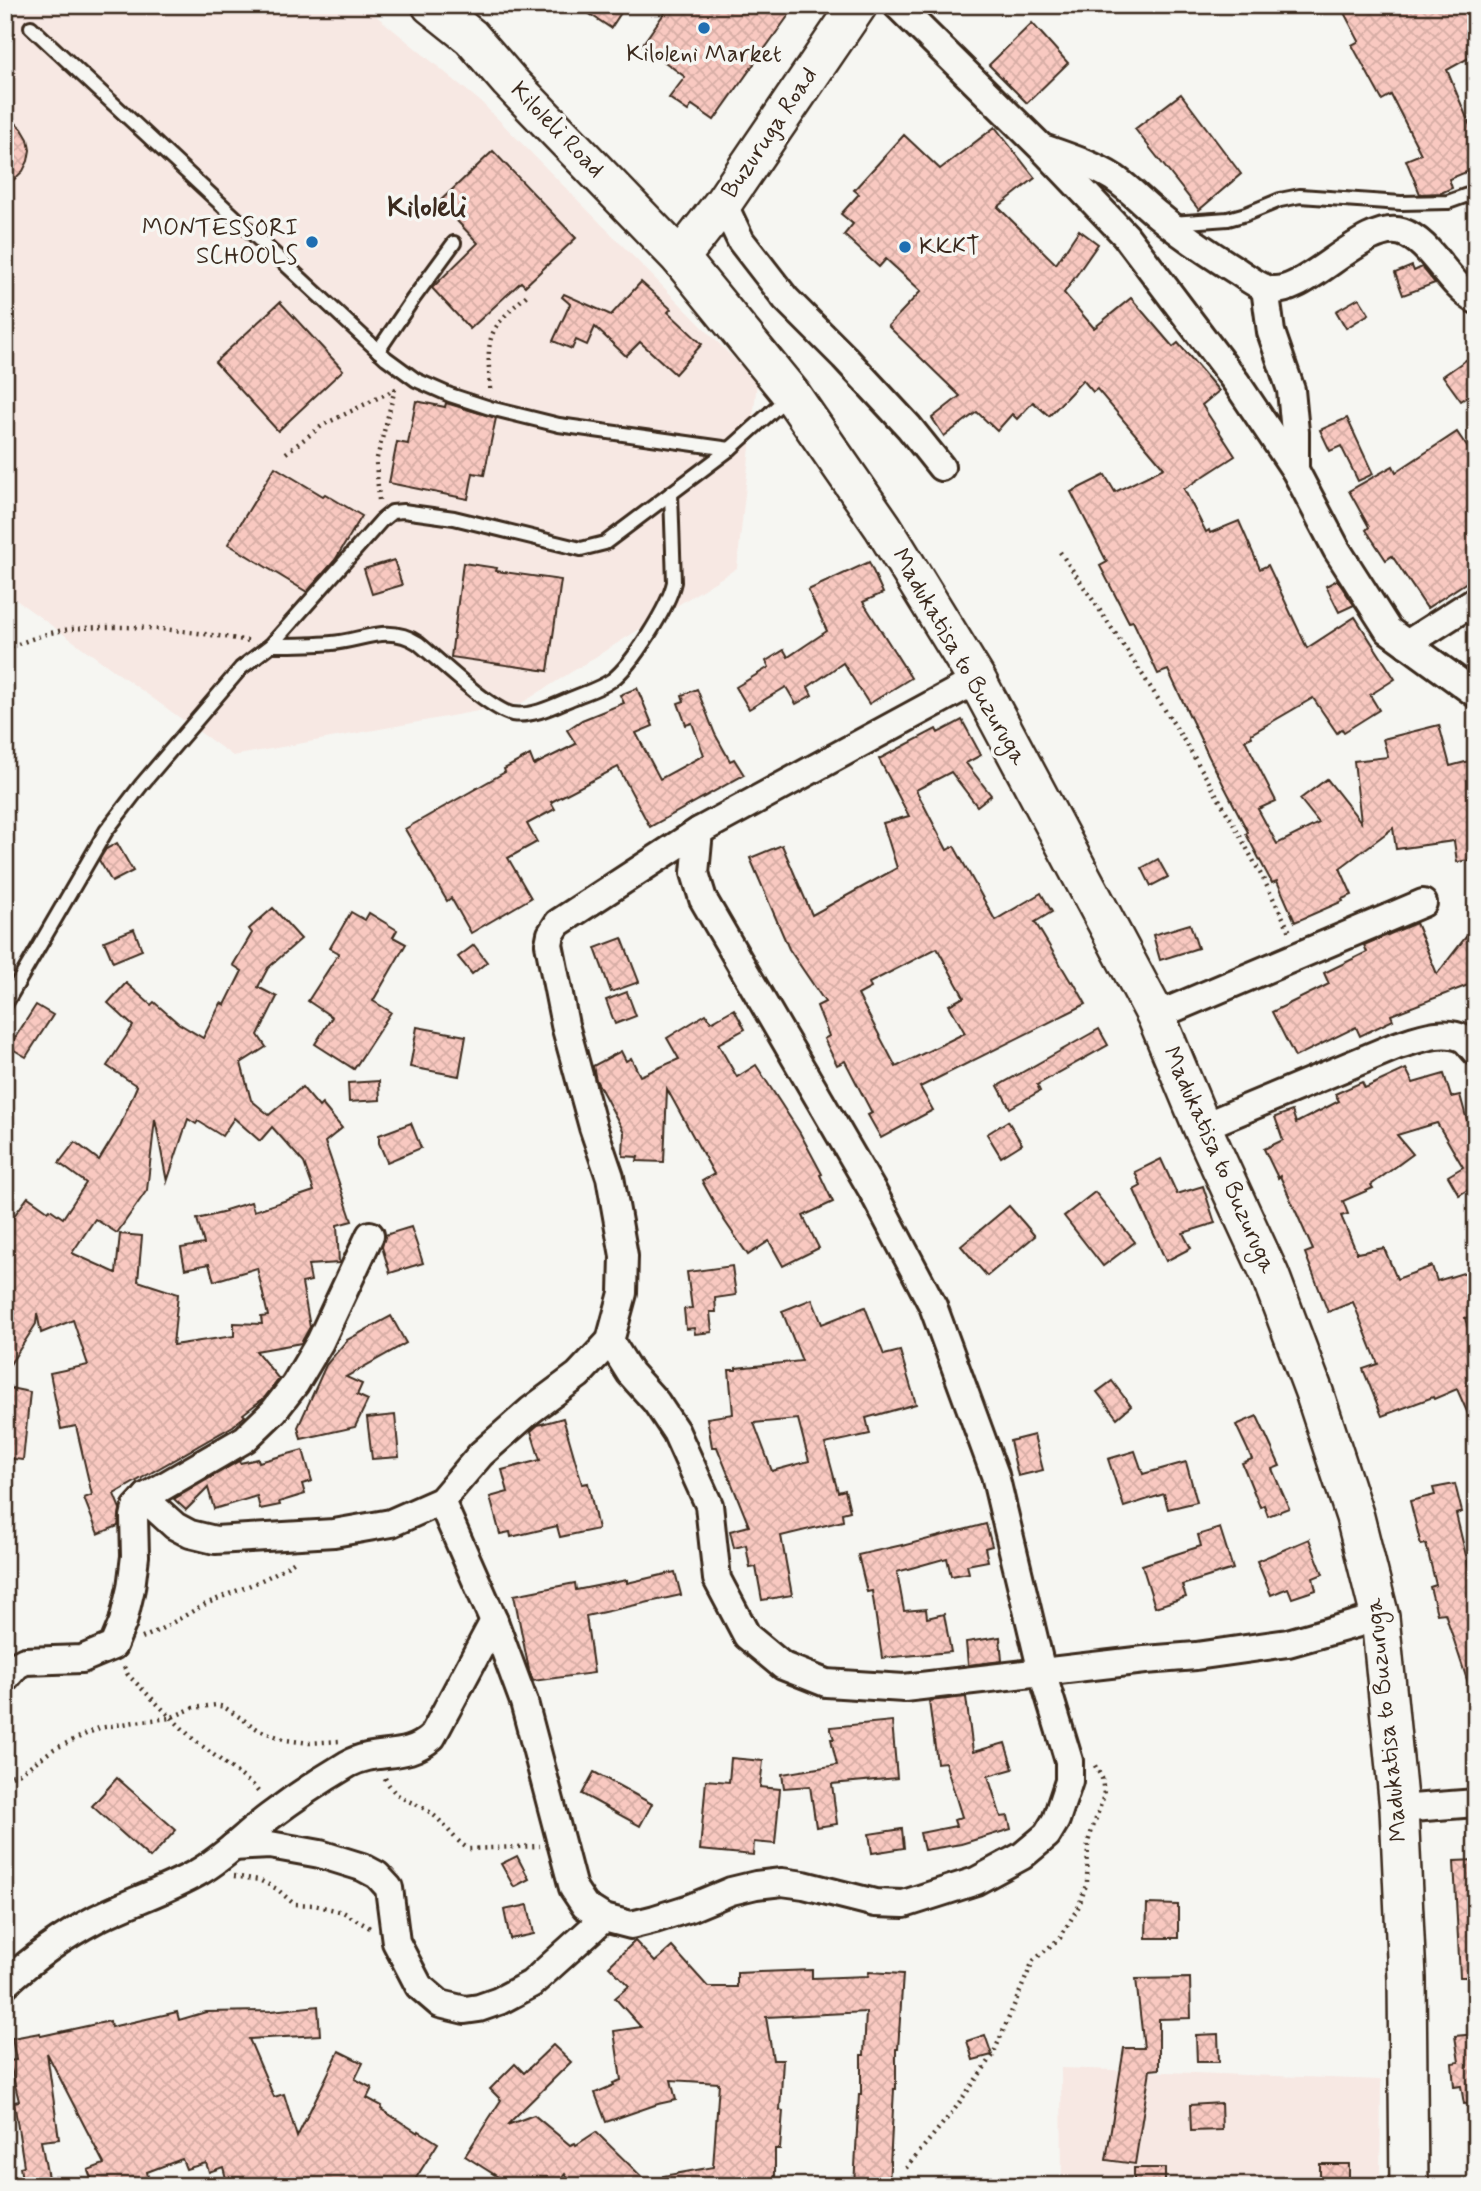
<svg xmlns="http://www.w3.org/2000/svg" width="1481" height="2191" font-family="Mynerve,sans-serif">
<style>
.built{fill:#f7e8e3}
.building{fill:url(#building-cross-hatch);stroke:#3b2a1e;stroke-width:2;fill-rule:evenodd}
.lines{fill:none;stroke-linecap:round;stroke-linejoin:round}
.service-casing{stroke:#3b2a1e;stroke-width:18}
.minor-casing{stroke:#3b2a1e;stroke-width:32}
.secondary-casing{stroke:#3b2a1e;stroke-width:42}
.path{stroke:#3b2a1e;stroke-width:4.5;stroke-dasharray:2 5;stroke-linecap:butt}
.service{stroke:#f6f6f2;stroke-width:12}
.minor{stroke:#f6f6f2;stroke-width:26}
.secondary{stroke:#f6f6f2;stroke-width:37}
.poi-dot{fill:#1f6fb2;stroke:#f6f6f2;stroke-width:2.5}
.labels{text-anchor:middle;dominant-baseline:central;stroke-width:7;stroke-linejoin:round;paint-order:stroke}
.poi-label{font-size:24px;fill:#3b2a1e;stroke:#f6f6f2}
.street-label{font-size:24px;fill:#3b2a1e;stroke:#f6f6f2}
.quarter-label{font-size:28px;font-weight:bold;fill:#3b2a1e;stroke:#f6f6f2}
</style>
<defs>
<pattern id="building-cross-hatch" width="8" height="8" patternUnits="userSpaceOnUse" patternTransform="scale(1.75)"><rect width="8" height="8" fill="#f9c9c1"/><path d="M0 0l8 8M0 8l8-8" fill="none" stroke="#d6ada5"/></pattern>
</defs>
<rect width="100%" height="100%" fill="#f6f6f2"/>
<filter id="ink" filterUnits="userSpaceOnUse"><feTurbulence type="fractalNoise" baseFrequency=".0143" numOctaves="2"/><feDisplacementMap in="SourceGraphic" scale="14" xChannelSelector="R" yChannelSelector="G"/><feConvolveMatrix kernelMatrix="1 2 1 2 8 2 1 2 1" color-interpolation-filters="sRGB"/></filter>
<g filter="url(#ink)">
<g class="built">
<polygon points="5,5 363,5 481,102 757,382 737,568 522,703 233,756 5,592"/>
<polygon points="1061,2068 1381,2080 1380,2186 1062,2186"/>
</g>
<g class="building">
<polygon points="576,5 626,5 611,28"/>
<polygon points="670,5 796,5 714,120 692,105 688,111 669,98 685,77 642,45"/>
<polygon points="1340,5 1476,5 1476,54 1447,70 1471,128 1476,126 1476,168 1449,179 1452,188 1441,193 1420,194 1406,160 1421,154 1391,95 1382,100 1352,45 1359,41"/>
<polygon points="1032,23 1068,63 1027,103 989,65"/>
<polygon points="1181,94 1241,174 1199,210 1135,129"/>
<polygon points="5,113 22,129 28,139 30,150 28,161 23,171 5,188"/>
<polygon points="995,127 1035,178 998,207 1056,264 1079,230 1098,244 1064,293 1094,328 1131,298 1173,347 1178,343 1219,391 1202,405 1235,456 1184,489 1206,532 1209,530 1210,533 1239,521 1260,569 1268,565 1307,648 1355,617 1395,679 1370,695 1379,710 1344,732 1342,729 1337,733 1313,698 1251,734 1252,737 1245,740 1276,801 1258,809 1277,844 1319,823 1300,799 1327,779 1361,822 1354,761 1388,757 1383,739 1439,725 1450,766 1469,761 1476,790 1476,859 1457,862 1454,841 1396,849 1393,828 1340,868 1352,895 1342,899 1343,901 1295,922 1277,881 1272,883 1246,834 1248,832 1209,757 1168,670 1158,674 1133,621 1129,622 1100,566 1107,562 1071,492 1105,475 1115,492 1164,468 1097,389 1093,392 1083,380 1049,416 1033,402 1017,419 1012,414 997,431 977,412 944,436 932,418 960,396 888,326 921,291 886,259 879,267 844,235 853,224 841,214 859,194 854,190 904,135 940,169"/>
<polygon points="493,151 576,238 525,286 521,282 470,329 432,288 478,243 439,202"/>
<polygon points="1412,266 1414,271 1422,267 1435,283 1403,295 1395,273"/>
<polygon points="641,282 671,309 668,312 702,344 675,374 640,342 626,356 595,327 587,345 576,340 572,349 553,341 570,304 562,297 564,294 611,315"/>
<polygon points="1359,298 1369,314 1346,328 1336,311"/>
<polygon points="280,302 343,370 278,431 215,362"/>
<polygon points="1476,353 1476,391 1461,401 1443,376"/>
<polygon points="416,401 445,407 446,403 496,418 484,475 473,473 468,499 389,483 397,442 408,444"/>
<polygon points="1347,418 1373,474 1358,481 1341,446 1330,451 1320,430"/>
<polygon points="1457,432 1476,460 1476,576 1427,608 1392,556 1386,560 1366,530 1369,527 1349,491 1393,466 1396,472"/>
<polygon points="275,467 323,496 325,494 362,516 335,560 307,592 228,544"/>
<polygon points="394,560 402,585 372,594 364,569"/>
<polygon points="869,562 883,593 863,602 911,678 869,704 843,663 808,687 812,695 796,704 786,687 749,709 736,687 769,667 766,661 784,650 788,657 827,631 808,590"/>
<polygon points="463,563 497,568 496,571 561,580 548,671 451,657"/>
<polygon points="1337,580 1354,605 1339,612 1326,586"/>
<polygon points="637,688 653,726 636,733 660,779 704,755 692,723 686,725 678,703 684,701 682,695 697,689 715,734 730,761 734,759 744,775 650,827 618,767 551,802 555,809 527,824 537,842 508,858 531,898 471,933 451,898 447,901 405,829 505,772 504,769 530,755 534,765 576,744 567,730 582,720 624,703 620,695"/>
<path d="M 962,720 L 981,755 L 966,763 L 991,795 L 977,806 L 951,772 L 916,790 L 947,850 L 954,846 L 995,920 L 1041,893 L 1052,912 L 1035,922 L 1071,982 L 1073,981 L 1086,1004 L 920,1087 L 933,1110 L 881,1138 L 868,1115 L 872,1113 L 845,1061 L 837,1065 L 824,1039 L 829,1036 L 817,1006 L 825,1002 L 789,949 L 750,858 L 782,845 L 812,915 L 897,868 L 883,823 L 909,816 L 879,759 L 936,729 L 938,733 ZM 937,948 L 964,997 L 949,1005 L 965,1033 L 896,1067 L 858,995 L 871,988 L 869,983 Z"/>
<polygon points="117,843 133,871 112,882 99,860 106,849"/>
<polygon points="1158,859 1168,877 1151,886 1142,868"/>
<path d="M 273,908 L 301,939 L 268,968 L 258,987 L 277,997 L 258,1035 L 266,1047 L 241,1063 L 251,1100 L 269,1115 L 302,1087 L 319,1107 L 322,1104 L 342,1128 L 325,1142 L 352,1221 L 337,1225 L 339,1263 L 308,1265 L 311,1281 L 302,1283 L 310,1327 L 301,1343 L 256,1351 L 279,1379 L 264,1398 L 243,1414 L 245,1416 L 233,1426 L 114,1494 L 120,1509 L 118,1526 L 98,1534 L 84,1498 L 92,1495 L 76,1426 L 61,1429 L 50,1373 L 88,1365 L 73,1320 L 41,1333 L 37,1313 L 36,1324 L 5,1372 L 5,1228 L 28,1197 L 48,1211 L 50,1209 L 63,1218 L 86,1183 L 59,1163 L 75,1142 L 99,1160 L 120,1126 L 137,1086 L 107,1066 L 133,1026 L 108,1003 L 126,983 L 151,1005 L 154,1002 L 178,1023 L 203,1038 L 221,1003 L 225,1005 L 242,971 L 233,965 L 252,933 L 249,929 ZM 234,1118 L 260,1141 L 272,1127 L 304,1163 L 314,1191 L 254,1211 L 251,1202 L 225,1210 L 226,1212 L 197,1219 L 204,1244 L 181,1248 L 185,1269 L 209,1264 L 214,1281 L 257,1268 L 268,1316 L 261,1317 L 262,1324 L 234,1323 L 234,1336 L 173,1345 L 178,1294 L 138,1281 L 142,1236 L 120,1234 L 116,1273 L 72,1253 L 95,1219 L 117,1233 L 147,1190 L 155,1119 L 167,1182 L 188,1119 L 196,1124 L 198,1121 L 222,1136 Z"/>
<polygon points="351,912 365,920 369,913 397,930 393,937 406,944 373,1001 391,1012 354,1069 315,1044 332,1017 308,1001 339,953 330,948"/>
<polygon points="1416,923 1437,974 1476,924 1476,982 1391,1015 1393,1020 1360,1036 1356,1027 1295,1057 1272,1012 1329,984 1324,973 1367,952 1364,945"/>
<polygon points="1190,924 1198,948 1160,960 1153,935"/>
<polygon points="134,929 142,950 113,962 104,941"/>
<polygon points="622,938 639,982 611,992 595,948"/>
<polygon points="474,945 487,962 472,974 458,957"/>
<polygon points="627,992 636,1016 615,1024 606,1000"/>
<polygon points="36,1005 53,1015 26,1057 9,1047"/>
<polygon points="734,1009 745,1029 718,1044 737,1077 756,1065 800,1133 822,1174 820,1175 833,1202 803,1216 819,1248 783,1266 769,1241 748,1255 724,1220 702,1181 714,1174 667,1089 664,1162 637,1161 638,1157 623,1156 624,1132 596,1080 593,1066 621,1051 626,1061 631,1058 640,1076 679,1059 667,1038 706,1014 711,1022"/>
<polygon points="417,1027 466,1036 459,1076 410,1067"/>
<polygon points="1099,1029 1108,1045 1037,1085 1040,1091 1010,1108 998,1086"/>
<polygon points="1406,1069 1413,1083 1444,1074 1451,1097 1460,1095 1468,1124 1476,1119 1476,1189 1474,1186 1459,1195 1448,1176 1463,1167 1437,1123 1397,1135 1413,1154 1371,1185 1373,1188 1343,1201 1348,1214 1341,1216 1357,1253 1384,1248 1397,1279 1432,1266 1437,1281 1476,1269 1476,1315 1465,1318 1476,1355 1476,1432 1457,1389 1434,1399 1433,1397 1382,1416 1363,1369 1378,1364 1353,1302 1328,1312 1305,1253 1313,1250 1280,1176 1278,1178 1264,1149 1283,1140 1275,1117 1292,1111 1296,1123 1339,1101 1335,1094 1362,1082 1365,1088"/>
<polygon points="379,1081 380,1100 349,1102 348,1083"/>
<polygon points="1008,1121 1022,1144 1001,1157 987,1134"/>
<polygon points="411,1123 421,1148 387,1162 379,1143 379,1135"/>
<polygon points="1161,1159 1177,1194 1203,1186 1215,1223 1183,1233 1191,1248 1166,1261 1134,1190 1141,1186 1135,1172"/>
<polygon points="1095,1192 1135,1242 1103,1266 1064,1216"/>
<polygon points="1009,1206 1035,1236 987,1276 961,1246"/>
<polygon points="411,1227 423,1263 390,1273 382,1247 385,1235"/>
<polygon points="732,1266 736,1295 715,1298 716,1312 710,1312 712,1332 695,1334 694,1328 686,1329 684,1309 692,1308 687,1272"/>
<path d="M 812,1299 L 822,1324 L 865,1307 L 884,1355 L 900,1351 L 916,1404 L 866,1418 L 870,1434 L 825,1444 L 838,1492 L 845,1490 L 850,1511 L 842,1513 L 843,1521 L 781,1536 L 792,1595 L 762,1600 L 756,1567 L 750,1568 L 746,1545 L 734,1548 L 730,1531 L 749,1526 L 717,1447 L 712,1447 L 707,1418 L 733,1414 L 729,1370 L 736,1370 L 736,1368 L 802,1361 L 782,1311 ZM 798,1419 L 809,1461 L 772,1471 L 754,1423 Z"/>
<polygon points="391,1316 406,1343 346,1377 362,1384 357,1395 368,1400 355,1427 301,1439 298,1427 326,1365 347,1340"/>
<polygon points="1112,1381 1131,1406 1117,1418 1097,1392"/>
<polygon points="5,1387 30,1392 23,1460 5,1458"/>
<polygon points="395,1415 399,1457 372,1459 367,1418"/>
<polygon points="1257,1416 1280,1466 1272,1469 1289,1508 1268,1516 1264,1505 1260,1507 1242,1463 1252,1459 1236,1425"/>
<polygon points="563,1418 582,1484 588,1483 598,1529 560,1537 557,1526 511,1537 510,1532 500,1534 490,1497 508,1492 502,1470 540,1460 531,1431 538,1425"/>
<polygon points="1034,1435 1043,1470 1018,1476 1010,1441"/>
<polygon points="303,1450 312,1481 302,1484 305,1494 279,1502 280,1505 260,1509 257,1496 214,1509 208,1488 186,1510 174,1499 239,1461 240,1463 258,1459 259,1462"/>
<polygon points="1135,1451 1143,1474 1186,1462 1197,1502 1168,1509 1164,1494 1124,1507 1108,1459"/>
<polygon points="1455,1484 1462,1512 1456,1514 1470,1572 1476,1571 1476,1694 1472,1695 1445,1613 1437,1614 1430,1587 1436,1585 1426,1544 1421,1545 1410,1501 1435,1495 1433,1488"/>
<polygon points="986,1524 992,1546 985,1548 988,1561 967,1565 969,1573 951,1576 947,1558 897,1572 904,1611 926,1609 927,1618 944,1614 951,1652 882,1658 872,1591 867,1592 858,1555 902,1545 902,1546"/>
<polygon points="1220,1528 1233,1569 1182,1585 1186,1597 1155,1607 1142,1565 1201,1546 1198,1535"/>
<polygon points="1309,1539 1323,1574 1313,1578 1316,1590 1292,1598 1288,1588 1271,1595 1257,1561"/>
<polygon points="675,1572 681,1595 586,1616 594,1673 533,1681 529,1670 514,1595 575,1583 576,1590 627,1580 627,1583"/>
<polygon points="1000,1637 1002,1661 968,1665 966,1642"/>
<polygon points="966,1697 973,1752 1005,1743 1013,1769 988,1776 1001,1817 1008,1816 1011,1829 961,1844 924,1850 920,1833 956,1826 954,1820 962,1817 945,1762 937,1763 929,1701"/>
<polygon points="892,1721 897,1778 832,1784 837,1824 816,1827 810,1786 784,1788 782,1774 837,1765 831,1739 834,1739 830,1727"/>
<polygon points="731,1758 763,1761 760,1787 780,1789 775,1844 754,1842 753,1855 700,1850 706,1780 729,1782"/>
<polygon points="594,1772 652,1804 640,1826 582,1794"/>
<polygon points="117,1778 176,1830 150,1858 92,1806"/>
<polygon points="902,1829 904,1848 872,1853 869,1834"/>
<polygon points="517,1856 529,1879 514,1887 501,1864"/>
<polygon points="1476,1860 1476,1977 1460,1977 1454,1861"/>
<polygon points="1147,1904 1178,1905 1178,1938 1146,1938"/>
<polygon points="528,1905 534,1934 510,1939 504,1910"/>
<polygon points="635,1941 655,1962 672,1947 708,1987 737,1987 737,1973 812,1970 812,1978 868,1976 869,1972 903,1974 898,2049 896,2049 896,2089 894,2089 889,2186 854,2186 859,2094 861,2094 861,2055 864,2055 866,2012 766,2017 773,2060 783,2060 780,2110 783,2111 780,2149 775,2149 775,2186 664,2186 663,2176 713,2167 719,2083 671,2080 676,2100 658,2104 606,2122 595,2093 614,2085 613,2083 621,2080 614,2031 641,2027 615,1998 629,1986 609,1966"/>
<polygon points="1190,1978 1191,2018 1159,2019 1159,2069 1150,2070 1135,2164 1106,2160 1124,2048 1144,2048 1136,1979"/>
<polygon points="318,2006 320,2035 249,2039 274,2097 284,2094 297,2137 339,2051 363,2063 355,2079 372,2088 367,2098 382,2106 381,2109 418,2133 419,2131 438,2143 411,2186 228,2186 223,2167 209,2172 206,2163 186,2169 182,2159 147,2172 148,2177 140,2180 142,2186 94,2186 88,2170 104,2164 47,2053 59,2139 41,2141 49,2183 23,2186 20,2167 24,2166 14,2102 19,2101 9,2061 16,2060 12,2038 40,2033 41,2036 110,2021 111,2027 177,2012 179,2020 206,2012 271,2011"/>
<polygon points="1218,2034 1219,2062 1197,2062 1196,2035"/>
<polygon points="1476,2034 1476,2103 1464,2104 1461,2086 1454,2087 1452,2063 1459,2062 1455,2036"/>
<polygon points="985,2035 992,2055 973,2060 967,2041"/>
<polygon points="553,2045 571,2062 507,2125 534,2115 570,2145 575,2143 576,2145 596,2132 651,2186 573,2186 565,2173 555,2186 490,2186 498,2177 465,2156 501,2100 490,2089 515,2064 524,2073"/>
<polygon points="1221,2103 1222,2130 1191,2131 1190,2105"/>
<rect x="1320" y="2164" width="29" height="22"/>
<rect x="1134" y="2168" width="31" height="18"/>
</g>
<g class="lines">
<defs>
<g id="service">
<polyline points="31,27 386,358 416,380 450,395 490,408 559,425 730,449"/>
<polyline points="1172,223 1228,219 1246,214 1280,200 1300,196 1401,203 1448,202 1476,192"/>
<polyline points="378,351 413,299 454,243"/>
<path d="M 271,645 C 291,645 312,645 332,643 C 363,640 389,624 418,643 C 439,660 489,709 512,714 C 531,717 552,707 568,700 C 583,693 598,690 612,680 C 632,665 669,606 674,582 L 671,493"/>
<polyline points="5,1005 106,831 142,784 241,668 271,645 381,521 392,512 403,511 454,518 581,549 605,543 730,449 789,396"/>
</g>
<g id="minor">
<polyline points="897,5 1041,147 1126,236 1236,382 1295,470 1337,550 1388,630 1476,694"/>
<path d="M 1046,149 C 1069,157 1093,165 1114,178 C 1130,189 1144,204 1159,216 C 1184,237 1210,254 1237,271 C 1246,277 1255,284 1265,288 C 1300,304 1363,219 1402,232 C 1432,242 1447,284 1476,300"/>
<polyline points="723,203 741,241 786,299 844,357 909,427 941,467"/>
<polyline points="1265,288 1271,332 1291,390 1295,432 1295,470"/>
<polyline points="1407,644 1476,600"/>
<polyline points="1156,1016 1423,903"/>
<path d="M 1202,1127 L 1396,1046 C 1416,1040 1443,1028 1464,1039 C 1468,1042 1472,1048 1476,1052"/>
<polyline points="610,1341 630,1373 656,1402 676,1432 709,1505 717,1579 747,1636 783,1666 826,1683 904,1688 1145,1660 1196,1656 1288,1643 1380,1617"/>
<polyline points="147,1496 154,1507 175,1526 190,1534 215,1540 334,1533 391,1523 441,1501 481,1454 531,1410 578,1375 610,1341 623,1293 624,1256 610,1177 593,1127 565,1025 549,944 551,934 558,923 699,831 977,680"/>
<polyline points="441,1501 494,1621 524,1702 573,1888 585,1906 604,1918 631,1925 655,1919 690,1908 731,1891 756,1885 782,1882 804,1885 875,1903 904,1904 976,1881 1022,1856 1047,1835 1056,1820 1069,1781 1069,1761 1042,1672 995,1475 933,1306 872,1190 703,899 695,873 699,831"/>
<polyline points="5,1679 17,1665 25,1661 82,1659 113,1646 123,1622 131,1588 135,1556 134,1517 136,1508 147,1496 245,1439 274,1411 295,1384 320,1342 370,1235"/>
<polyline points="1399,1809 1476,1803"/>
<polyline points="233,1847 270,1845 320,1854 362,1867 377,1875 389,1888 396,1942 419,1986 440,2004 465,2010 479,2008 499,2001 531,1984 604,1918"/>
<path d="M 5,1984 C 33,1958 62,1937 96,1919 C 129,1902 165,1891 197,1873 C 224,1858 245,1835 269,1817 C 294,1798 321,1780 348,1764 C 378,1748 406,1761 432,1737 L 494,1621"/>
</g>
<g id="secondary">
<polyline points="431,5 471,37 509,81 680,258 791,394 883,527 977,680 1156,1016 1202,1127 1270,1275 1314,1392 1355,1517 1380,1617 1399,1809 1407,1979 1409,2186"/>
<polyline points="680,258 723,203 858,5"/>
</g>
</defs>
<use href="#service" class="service-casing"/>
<use href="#minor" class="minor-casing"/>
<use href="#secondary" class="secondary-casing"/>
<g class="path">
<path d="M 490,389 C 487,334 486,332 527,295"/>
<polyline points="286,453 323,425 400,387"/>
<polyline points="379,500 376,462 395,389"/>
<path d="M 1060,552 C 1145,675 1226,800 1291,934"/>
<path d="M 5,649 C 26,641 50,631 72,629 C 131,623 191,631 249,641"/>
<path d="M 142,1638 C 164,1629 183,1616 204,1605 C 235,1590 268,1581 296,1560"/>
<polyline points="124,1667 128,1675 193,1739 253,1785 260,1794"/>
<polyline points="1471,1684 1476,1681"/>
<polyline points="5,1778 20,1773 54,1749 99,1728 135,1722 170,1718 193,1708 216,1705 224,1707 259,1730 286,1740 309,1743 340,1741"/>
<path d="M 385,1778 C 397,1802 410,1799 428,1811 C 445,1822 453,1840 469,1849 L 540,1846"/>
<polyline points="234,1876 259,1880 277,1889 294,1904 314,1905 343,1912 370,1928"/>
<polyline points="906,2168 954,2110 992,2057 1033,1961 1060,1938 1079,1906 1087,1882 1088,1842 1104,1795 1102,1778 1093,1762"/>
</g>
<use href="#service" class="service"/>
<use href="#minor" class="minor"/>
<use href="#secondary" class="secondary"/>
</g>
</g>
<g class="poi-dot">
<circle cx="704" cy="28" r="7"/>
<circle cx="312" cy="242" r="7"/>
<circle cx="905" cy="247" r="7"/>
</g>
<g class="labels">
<g class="poi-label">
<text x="704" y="54">Kiloleni Market</text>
<text x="298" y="228" text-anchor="end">MONTESSORI<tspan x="298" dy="28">SCHOOLS</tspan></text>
<text x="919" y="247" text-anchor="start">KKKT</text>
</g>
<g class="street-label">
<text transform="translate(557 130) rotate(46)">Kiloleli Road</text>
<text transform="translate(770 133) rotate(-56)">Buzuruga Road</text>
<text transform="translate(959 657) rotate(60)">Madukatisa to Buzuruga</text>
<text transform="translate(1219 1160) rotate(66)">Madukatisa to Buzuruga</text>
<text transform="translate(1387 1720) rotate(-96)">Madukatisa to Buzuruga</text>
</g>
<g class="quarter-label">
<text x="427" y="208">Kiloleli</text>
</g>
</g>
<rect width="1481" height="2191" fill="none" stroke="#f6f6f2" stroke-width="28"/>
<rect x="14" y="14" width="1453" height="2163" fill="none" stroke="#3b2a1e" stroke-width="2.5" filter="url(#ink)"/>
</svg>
